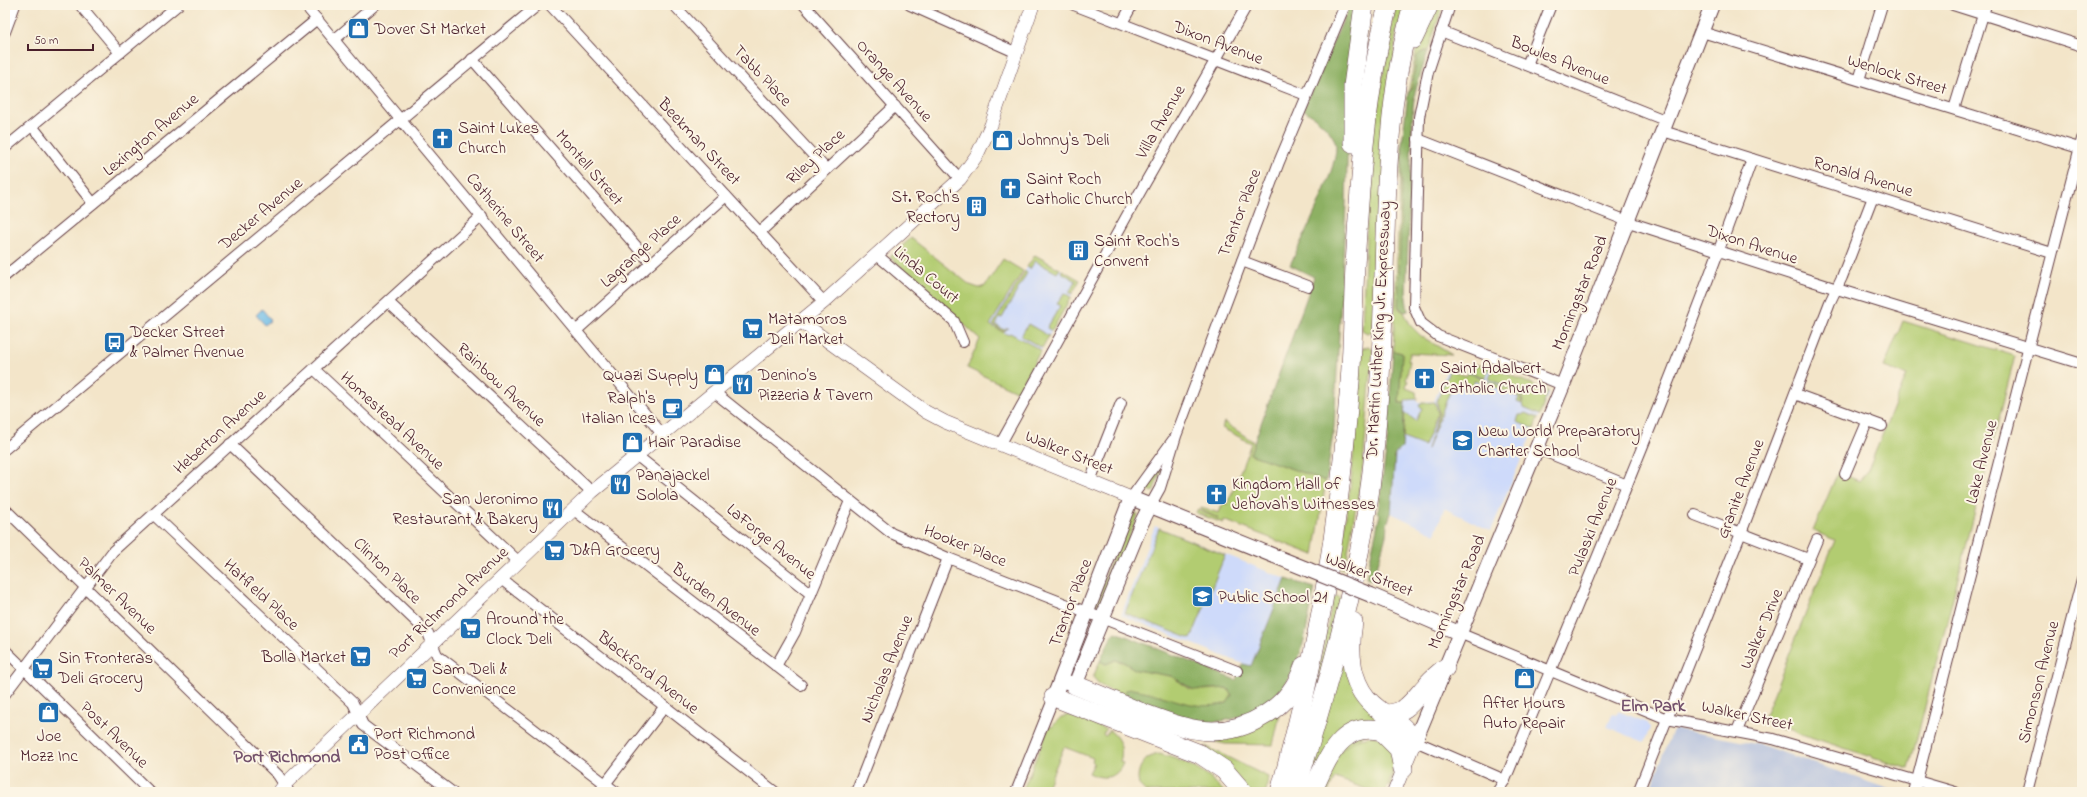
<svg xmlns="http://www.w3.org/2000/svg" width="2087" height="797" font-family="'Indie Flower',sans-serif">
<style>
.built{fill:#cedafa}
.industrial{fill:#b9c4de}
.green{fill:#b2cc71;stroke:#7e764e}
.forest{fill:#8db063;stroke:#6c6847}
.water{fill:#6cbbe7;stroke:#5b6d89}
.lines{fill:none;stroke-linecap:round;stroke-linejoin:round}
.minor-casing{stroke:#633d43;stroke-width:12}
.tertiary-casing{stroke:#633d43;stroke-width:14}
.secondary-casing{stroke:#633d43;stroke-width:16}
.motorway-casing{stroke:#633d43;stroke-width:20}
.minor{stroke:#fff;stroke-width:10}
.tertiary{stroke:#fff;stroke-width:13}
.secondary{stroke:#fff;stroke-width:14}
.motorway{stroke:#fff;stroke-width:19}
.secondary-bridge-casing{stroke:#633d43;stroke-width:16;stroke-linecap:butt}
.secondary-bridge{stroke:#fff;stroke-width:14}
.labels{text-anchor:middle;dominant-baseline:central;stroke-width:4;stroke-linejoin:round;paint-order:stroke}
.poi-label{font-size:17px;fill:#4a1f2b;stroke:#fcf5e5;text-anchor:start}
.street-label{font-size:17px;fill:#4a1f2b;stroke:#fcf5e5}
.neighbourhood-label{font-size:18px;font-weight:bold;fill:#73516c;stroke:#fcf5e5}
</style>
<rect width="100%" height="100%" fill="#fcf5e5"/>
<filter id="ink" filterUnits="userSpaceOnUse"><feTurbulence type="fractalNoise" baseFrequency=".025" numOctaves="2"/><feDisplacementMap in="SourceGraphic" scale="8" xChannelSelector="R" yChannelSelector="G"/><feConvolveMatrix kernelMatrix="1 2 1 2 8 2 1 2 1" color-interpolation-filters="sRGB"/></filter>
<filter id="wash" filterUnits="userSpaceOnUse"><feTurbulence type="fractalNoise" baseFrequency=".012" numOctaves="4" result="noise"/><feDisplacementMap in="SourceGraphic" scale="16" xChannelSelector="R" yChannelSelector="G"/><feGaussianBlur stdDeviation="0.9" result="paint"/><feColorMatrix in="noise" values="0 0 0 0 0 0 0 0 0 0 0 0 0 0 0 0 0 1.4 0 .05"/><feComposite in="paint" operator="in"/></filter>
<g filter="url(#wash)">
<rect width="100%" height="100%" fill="#f3e5c9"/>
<g class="built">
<polygon points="1035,255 1080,280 1018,392 967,368 981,339"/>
<polygon points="1471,364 1490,367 1548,391 1549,393 1491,531 1446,509 1444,509 1435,534 1391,513 1399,403 1405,400 1417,399 1417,402 1434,401 1447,369 1466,376"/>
<polygon points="1155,526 1286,579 1251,667 1121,615"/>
<polygon points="1618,711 1648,723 1650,728 1644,742 1607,727 1613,713 1617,714"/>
</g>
<polygon class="industrial" points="1676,729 1761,745 1897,792 1649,792 1673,730"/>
<g class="green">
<polygon points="1395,5 1407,5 1396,34 1373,331 1367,333 1362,330 1370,150"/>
<polygon points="1434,5 1443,5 1428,51 1424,51 1415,67 1412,87 1408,94 1417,46"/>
<polygon points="1402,143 1403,155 1399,309 1404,312 1411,326 1421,336 1452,355 1409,353 1410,355 1408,360 1410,361 1406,380 1408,381 1406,388 1416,392 1417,399 1406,400 1405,403 1399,403 1402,353 1393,351"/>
<polygon points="911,238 970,285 979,288 985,286 1003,259 1023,271 990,325 1008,335 1010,333 1041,350 1018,392 967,368 980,339 890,257"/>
<polygon points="1035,255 1060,269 1057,273 1035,261 1030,269 1027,267"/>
<polygon points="1062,270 1080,280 1072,294 1069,292 1076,281 1061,272"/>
<polygon points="1025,271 1027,273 1002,318 1000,317 996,325 1004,330 1008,328 1004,332 993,325"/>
<polygon points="1064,293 1071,297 1052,331 1047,328 1060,306 1057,304"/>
<polygon points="1903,321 2015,356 1909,769 1873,758 1871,755 1868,756 1795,732 1794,730 1786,727 1785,729 1762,723 1835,540 1813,531 1838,472 1859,481 1867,472 1907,375 1884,367"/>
<polygon points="1028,324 1049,336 1042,348 1021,336"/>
<polygon points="1368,346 1373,349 1363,466 1345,569 1339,567 1352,473 1361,349"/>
<polygon points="1471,364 1490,367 1485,378 1468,371"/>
<polygon points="1493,368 1548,391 1540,415 1524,408 1521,392 1489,379"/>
<polygon points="1451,370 1466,376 1468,373 1485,379 1483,383 1475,380 1472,387 1463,383 1461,387 1453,384 1427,449 1439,413 1437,401 1449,371"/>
<polygon points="1488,381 1520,393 1522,404 1517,402 1519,397 1487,384"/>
<polygon points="1435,402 1438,413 1424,446 1403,438 1405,413 1416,421 1422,408 1419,406 1421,403"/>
<polygon points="1525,413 1538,418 1534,429 1517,422 1519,415 1522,415"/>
<polygon points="1224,422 1254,442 1250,454 1326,481 1314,555 1224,520 1223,523 1196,513 1197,510 1218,518 1201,510 1201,508 1219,513 1223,503 1228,504 1251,443 1222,428"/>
<polygon points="1161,465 1163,465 1153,492 1144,489"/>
<polygon points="1131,512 1138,515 1102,606 1094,604"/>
<polygon points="1159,528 1225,555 1191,639 1125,613"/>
<polygon points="1334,595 1341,598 1316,697 1313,696"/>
<path d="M 1116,660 L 1125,663 L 1136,670 L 1171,676 L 1190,689 L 1203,690 L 1227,688 L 1232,697 C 1219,721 1152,692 1132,689 L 1126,690 L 1123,697 L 1100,685 L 1093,677 L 1100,661 L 1106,664 Z"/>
<polygon points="1342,662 1389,720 1376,723 1306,784"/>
<polygon points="1280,714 1273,745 1225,744 1202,739"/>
<path d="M 1069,715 L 1106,729 L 1103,735 L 1106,736 L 1109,730 C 1120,738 1124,749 1120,762 L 1123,763 C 1117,779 1103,780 1089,773 L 1094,763 L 1092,761 L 1093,758 L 1064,747 L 1045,792 L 1022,792 L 1049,726 L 1052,727 L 1061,717 Z"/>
<path d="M 1373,736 C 1406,742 1401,763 1391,787 L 1389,786 C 1395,770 1403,754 1387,741 L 1386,744 C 1402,756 1391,776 1385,792 L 1375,792 L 1335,778 L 1328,792 L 1318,792 C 1330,767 1341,737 1373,736 Z"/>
<polygon points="1205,746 1268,777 1266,792 1249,792"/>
<path d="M 1159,754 C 1182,759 1209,773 1224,792 L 1146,792 L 1139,785 C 1135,770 1144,756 1159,754 Z"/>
</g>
<g class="forest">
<path d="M 1350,5 L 1358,5 L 1349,83 L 1346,204 L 1334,427 L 1326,481 L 1250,454 L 1314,277 L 1290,265 C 1300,243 1343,161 1335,141 C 1329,127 1315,118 1303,109 Z"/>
<polygon points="1428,51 1415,92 1413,107 1406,298 1408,311 1404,312 1398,306 1403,155 1402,143 1408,94 1412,87 1417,56 1420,53"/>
<polygon points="1393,351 1402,353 1399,403 1405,403 1402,448 1395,454 1391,513 1387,524 1386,536 1373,581 1366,578 1380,514 1378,512 1387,444"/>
<path d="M 1286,579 L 1315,588 C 1309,613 1306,641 1296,665 C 1277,710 1229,729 1183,720 C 1164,717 1141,704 1123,697 L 1126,690 L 1132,689 C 1165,693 1193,713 1227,703 L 1232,695 L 1227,688 L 1194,690 L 1171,676 L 1136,670 L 1122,661 L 1115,660 L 1106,664 L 1100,661 L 1112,635 L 1116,632 L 1236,680 L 1243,664 L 1251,666 Z"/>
</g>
<polygon class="water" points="262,309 271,320 265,325 256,315"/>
</g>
<g filter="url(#ink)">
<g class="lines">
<defs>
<g id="minor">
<polyline points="80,5 120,53"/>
<polyline points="305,5 662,434"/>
<polyline points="550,5 824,302"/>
<polyline points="674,5 826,169"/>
<polyline points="804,5 960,179"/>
<polyline points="910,5 1015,52"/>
<polyline points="1074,5 1306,95"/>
<polyline points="1450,5 1428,72 1419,117 1414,307 1421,323 1438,336 1563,385"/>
<polyline points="1953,5 2082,46"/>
<polyline points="1122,23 1132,5"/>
<polyline points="1441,31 1667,121"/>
<polyline points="5,32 15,5"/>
<polyline points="1702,32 2082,149"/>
<polyline points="334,40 375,5"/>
<polyline points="472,59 651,263"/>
<polyline points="1527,65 1551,5"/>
<polyline points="1859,80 1882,5"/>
<polyline points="1954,109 1986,5"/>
<polyline points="32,126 93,203"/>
<polyline points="1663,131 2052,253"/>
<polyline points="1418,139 1635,224 1837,289 2082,364"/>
<polyline points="5,148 178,5"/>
<polyline points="760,232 895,106"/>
<polyline points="877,255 954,321 963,342"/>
<polyline points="1242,261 1308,286"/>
<polyline points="5,276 317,19"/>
<polyline points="388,302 592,492"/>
<polyline points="577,330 726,196"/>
<polyline points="314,369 519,562"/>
<polyline points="714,392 891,533 948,558 1237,671"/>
<polyline points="1795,394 1882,426"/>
<polyline points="230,444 428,633 437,655 616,792"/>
<polyline points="1000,445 1140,192 1247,5"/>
<polyline points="1536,448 1627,485"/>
<polyline points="5,449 538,5"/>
<polyline points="636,455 811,594"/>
<polyline points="1845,474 1868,420"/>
<polyline points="1090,481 1121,403"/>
<polyline points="1131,498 1173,440"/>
<polyline points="1150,506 1160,488 1176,436 1279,162 1345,5"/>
<polyline points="5,509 278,775 289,792"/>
<polyline points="574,510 801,685"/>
<polyline points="154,515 353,703 363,725 452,792"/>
<polyline points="1695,515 1808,559"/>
<polyline points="501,579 775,792"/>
<polyline points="1459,633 1667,719 1773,739 1955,792"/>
<polyline points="5,650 150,792"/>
<polyline points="776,666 795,632 850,501"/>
<polyline points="5,694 113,551 482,216"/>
<polyline points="1737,731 1817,540"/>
<polyline points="1415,741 1505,780"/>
<polyline points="599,792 665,706"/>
<polyline points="856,792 948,558"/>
<polyline points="1016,792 1054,697"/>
<path d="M 1497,792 L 1505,780 C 1590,574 1678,369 1752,159"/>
<polyline points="1638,792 1741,533 1830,302 1842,277 1873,197"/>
<polyline points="1914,792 2082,139"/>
<polyline points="2027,792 2082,579"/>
</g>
<g id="tertiary">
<polyline points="800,321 926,412 945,422 1131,498"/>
<polyline points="279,792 284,785 592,492 824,302 960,179 977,155 991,125 1033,5"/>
<polyline points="1394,792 1415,741"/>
</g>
<g id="secondary">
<polyline points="1371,595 1459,633"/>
<polyline points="1067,682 1075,685 1141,524 1150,506"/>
<polyline points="1054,697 1131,498 1309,570"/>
<polyline points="1415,741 1563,385 1712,5"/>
</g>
<g id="motorway">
<polyline points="1413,39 1429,5"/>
<polyline points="1353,143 1353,86 1364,5"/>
<path d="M 1075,685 C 1097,694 1119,703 1140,712 C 1185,729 1220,743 1265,715 C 1283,704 1297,687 1304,666"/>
<polyline points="1054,697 1200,754 1224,770 1243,792"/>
<path d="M 1386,714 C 1406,714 1413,700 1426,686 C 1431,679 1438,674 1445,668"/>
<polyline points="1385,735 1399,749 1403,769"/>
<path d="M 1280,792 C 1317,658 1340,521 1350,382 C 1353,344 1353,305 1355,266 C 1360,178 1366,91 1388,5"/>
<path d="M 1295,792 C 1320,711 1344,630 1360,548 C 1371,497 1375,444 1379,392 C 1389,263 1377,131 1413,5"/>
<path d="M 1312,792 C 1328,758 1342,716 1389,733 C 1399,737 1404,744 1415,741 C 1403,724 1393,721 1378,709 C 1350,689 1348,653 1353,622"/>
</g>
</defs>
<use href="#minor" class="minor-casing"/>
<use href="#tertiary" class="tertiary-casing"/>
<use href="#secondary" class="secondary-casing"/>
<use href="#motorway" class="motorway-casing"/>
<use href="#minor" class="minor"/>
<use href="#tertiary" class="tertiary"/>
<use href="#secondary" class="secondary"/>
<use href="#motorway" class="motorway"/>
<defs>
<polyline id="secondary-bridge" points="1309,570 1371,595"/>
</defs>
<use href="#secondary-bridge" class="secondary-bridge-casing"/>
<use href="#secondary-bridge" class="secondary-bridge"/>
</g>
</g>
<defs>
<symbol id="shop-square" viewBox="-11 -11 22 22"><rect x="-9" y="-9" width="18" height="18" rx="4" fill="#1f6fb2" stroke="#fcf5e5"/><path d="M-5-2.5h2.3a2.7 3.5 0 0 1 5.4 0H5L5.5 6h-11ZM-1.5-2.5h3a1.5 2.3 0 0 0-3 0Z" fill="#fff"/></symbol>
<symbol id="church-square" viewBox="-11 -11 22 22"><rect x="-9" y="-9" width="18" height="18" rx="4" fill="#1f6fb2" stroke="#fcf5e5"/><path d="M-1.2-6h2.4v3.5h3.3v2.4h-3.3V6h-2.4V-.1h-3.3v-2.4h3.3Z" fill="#fff"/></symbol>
<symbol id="building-square" viewBox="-11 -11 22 22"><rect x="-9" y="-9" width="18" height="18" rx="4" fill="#1f6fb2" stroke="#fcf5e5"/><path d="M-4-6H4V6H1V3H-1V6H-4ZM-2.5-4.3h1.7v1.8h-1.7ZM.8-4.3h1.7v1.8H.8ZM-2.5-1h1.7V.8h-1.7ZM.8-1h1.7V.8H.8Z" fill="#fff"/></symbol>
<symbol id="supermarket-square" viewBox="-11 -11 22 22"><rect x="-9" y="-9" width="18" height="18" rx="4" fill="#1f6fb2" stroke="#fcf5e5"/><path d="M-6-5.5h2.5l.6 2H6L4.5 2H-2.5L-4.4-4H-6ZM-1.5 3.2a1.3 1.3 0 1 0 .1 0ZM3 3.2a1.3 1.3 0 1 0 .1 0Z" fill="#fff"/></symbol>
<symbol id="bus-square" viewBox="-11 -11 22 22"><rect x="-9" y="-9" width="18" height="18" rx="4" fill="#1f6fb2" stroke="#fcf5e5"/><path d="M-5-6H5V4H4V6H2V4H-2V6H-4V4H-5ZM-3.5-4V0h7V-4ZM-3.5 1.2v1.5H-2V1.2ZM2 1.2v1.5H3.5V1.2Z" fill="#fff"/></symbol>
<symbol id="restaurant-square" viewBox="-11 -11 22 22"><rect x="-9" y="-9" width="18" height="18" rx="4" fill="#1f6fb2" stroke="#fcf5e5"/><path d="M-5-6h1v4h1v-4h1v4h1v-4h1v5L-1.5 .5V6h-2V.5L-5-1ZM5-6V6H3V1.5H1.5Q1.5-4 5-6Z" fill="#fff"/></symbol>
<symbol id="cafe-square" viewBox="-11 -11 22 22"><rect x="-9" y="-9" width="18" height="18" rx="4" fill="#1f6fb2" stroke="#fcf5e5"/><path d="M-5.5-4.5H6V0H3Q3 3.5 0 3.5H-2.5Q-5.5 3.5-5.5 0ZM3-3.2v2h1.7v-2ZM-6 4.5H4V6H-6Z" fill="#fff"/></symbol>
<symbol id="school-square" viewBox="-11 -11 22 22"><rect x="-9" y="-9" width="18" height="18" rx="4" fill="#1f6fb2" stroke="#fcf5e5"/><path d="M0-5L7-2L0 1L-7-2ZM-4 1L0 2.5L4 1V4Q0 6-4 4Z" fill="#fff"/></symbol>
<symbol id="civic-square" viewBox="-11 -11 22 22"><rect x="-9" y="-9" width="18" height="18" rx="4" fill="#1f6fb2" stroke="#fcf5e5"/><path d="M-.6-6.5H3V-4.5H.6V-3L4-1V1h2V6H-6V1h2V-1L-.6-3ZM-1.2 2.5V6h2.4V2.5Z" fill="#fff"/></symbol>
</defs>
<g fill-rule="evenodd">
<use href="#shop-square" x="346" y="16" width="25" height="25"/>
<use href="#church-square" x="430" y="126" width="25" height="25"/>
<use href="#shop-square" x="990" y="128" width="25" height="25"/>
<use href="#church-square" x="998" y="176" width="25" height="25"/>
<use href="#building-square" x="964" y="194" width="25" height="25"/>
<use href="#building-square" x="1066" y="238" width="25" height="25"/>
<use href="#supermarket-square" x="740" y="316" width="25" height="25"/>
<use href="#bus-square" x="102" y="330" width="25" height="25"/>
<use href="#shop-square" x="702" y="362" width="25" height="25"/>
<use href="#church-square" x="1412" y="366" width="25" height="25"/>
<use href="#restaurant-square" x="730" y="372" width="25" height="25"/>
<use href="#cafe-square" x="660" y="396" width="25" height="25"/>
<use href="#school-square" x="1450" y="428" width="25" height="25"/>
<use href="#shop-square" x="620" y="430" width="25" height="25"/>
<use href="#restaurant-square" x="608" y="472" width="25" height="25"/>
<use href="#church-square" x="1204" y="482" width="25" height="25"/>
<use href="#restaurant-square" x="540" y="496" width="25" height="25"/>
<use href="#supermarket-square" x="542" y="538" width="25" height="25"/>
<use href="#school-square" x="1190" y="584" width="25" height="25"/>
<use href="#supermarket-square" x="458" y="616" width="25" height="25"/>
<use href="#supermarket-square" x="348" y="644" width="25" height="25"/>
<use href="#supermarket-square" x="30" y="656" width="25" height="25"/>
<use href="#supermarket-square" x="404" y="666" width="25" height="25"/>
<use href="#shop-square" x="1512" y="666" width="25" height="25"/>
<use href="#shop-square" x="36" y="700" width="25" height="25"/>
<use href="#civic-square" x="346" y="732" width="25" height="25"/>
</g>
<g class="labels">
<g class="poi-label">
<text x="374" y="29">Dover St Market</text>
<text x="458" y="128">Saint Lukes<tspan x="458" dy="20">Church</tspan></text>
<text x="1018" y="140">Johnny's Deli</text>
<text x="1026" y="179">Saint Roch<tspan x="1026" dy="20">Catholic Church</tspan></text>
<text x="960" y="197" text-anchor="end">St. Roch's<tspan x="960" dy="20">Rectory</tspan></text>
<text x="1094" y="241">Saint Roch's<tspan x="1094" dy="20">Convent</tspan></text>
<text x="768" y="319">Matamoros<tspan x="768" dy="20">Deli Market</tspan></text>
<text x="130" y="332">Decker Street<tspan x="130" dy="20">&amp; Palmer Avenue</tspan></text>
<text x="1440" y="368">Saint Adalbert<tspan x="1440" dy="20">Catholic Church</tspan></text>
<text x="698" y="375" text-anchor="end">Quazi Supply</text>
<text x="758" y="375">Denino’s<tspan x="758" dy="20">Pizzeria &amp; Tavern</tspan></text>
<text x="656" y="398" text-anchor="end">Ralph's<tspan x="656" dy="20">Italian Ices</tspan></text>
<text x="1478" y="431">New World Preparatory<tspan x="1478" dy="20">Charter School</tspan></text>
<text x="648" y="442">Hair Paradise</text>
<text x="636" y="475">Panajackel<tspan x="636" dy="20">Solola</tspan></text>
<text x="1232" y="484">Kingdom Hall of<tspan x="1232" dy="20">Jehovah's Witnesses</tspan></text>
<text x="538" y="499" text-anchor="end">San Jeronimo<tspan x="538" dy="20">Restaurant &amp; Bakery</tspan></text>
<text x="570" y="550">D&amp;A Grocery</text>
<text x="1218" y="597">Public School 21</text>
<text x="486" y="619">Around the<tspan x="486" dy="20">Clock Deli</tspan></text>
<text x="346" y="657" text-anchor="end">Bolla Market</text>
<text x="58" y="658">Sin Fronteras<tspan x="58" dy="20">Deli Grocery</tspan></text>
<text x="432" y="669">Sam Deli &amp;<tspan x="432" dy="20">Convenience</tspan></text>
<text x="1524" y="703" text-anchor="middle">After Hours<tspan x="1524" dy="20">Auto Repair</tspan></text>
<text x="374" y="734">Port Richmond<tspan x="374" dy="20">Post Office</tspan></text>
<text x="49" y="736" text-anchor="middle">Joe<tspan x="49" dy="20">Mozz Inc</tspan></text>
</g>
<g class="street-label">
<text transform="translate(1218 43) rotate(21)">Dixon Avenue</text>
<text transform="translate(1560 61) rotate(22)">Bowles Avenue</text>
<text transform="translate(1897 75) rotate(17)">Wenlock Street</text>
<text transform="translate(762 76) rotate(47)">Tabb Place</text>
<text transform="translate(894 81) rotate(48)">Orange Avenue</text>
<text transform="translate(1161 122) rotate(-60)">Villa Avenue</text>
<text transform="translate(151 135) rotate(-40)">Lexington Avenue</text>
<text transform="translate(699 142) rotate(47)">Beekman Street</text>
<text transform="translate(816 157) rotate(-43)">Riley Place</text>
<text transform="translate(589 168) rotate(49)">Montell Street</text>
<text transform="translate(1863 177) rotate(17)">Ronald Avenue</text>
<text transform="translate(1240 213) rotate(-69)">Trantor Place</text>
<text transform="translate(261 214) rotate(-40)">Decker Avenue</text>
<text transform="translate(505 218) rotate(50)">Catherine Street</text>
<text transform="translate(1752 245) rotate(18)">Dixon Avenue</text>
<text transform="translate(641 251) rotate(-42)">Lagrange Place</text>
<text transform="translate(926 275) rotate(40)">Linda Court</text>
<text transform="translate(1580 293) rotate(-68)">Morningstar Road</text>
<text transform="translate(1379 330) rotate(-87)">Dr. Martin Luther King Jr. Expressway</text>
<text transform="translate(501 385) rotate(43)">Rainbow Avenue</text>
<text transform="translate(392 421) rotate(43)">Homestead Avenue</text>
<text transform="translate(220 432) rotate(-42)">Heberton Avenue</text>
<text transform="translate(1069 453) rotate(22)">Walker Street</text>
<text transform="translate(1982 462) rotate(-76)">Lake Avenue</text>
<text transform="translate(1741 489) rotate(-69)">Granite Avenue</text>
<text transform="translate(1593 527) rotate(-68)">Pulaski Avenue</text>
<text transform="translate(771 542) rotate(39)">LaForge Avenue</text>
<text transform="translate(965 546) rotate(22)">Hooker Place</text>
<text transform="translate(387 571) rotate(44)">Clinton Place</text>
<text transform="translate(1369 575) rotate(22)">Walker Street</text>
<text transform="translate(1457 592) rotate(-67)">Morningstar Road</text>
<text transform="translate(261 595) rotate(43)">Hatfield Place</text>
<text transform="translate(117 596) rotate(44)">Palmer Avenue</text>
<text transform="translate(716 600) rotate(38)">Burden Avenue</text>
<text transform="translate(449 603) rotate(-43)">Port Richmond Avenue</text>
<text transform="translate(1071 603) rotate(-69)">Trantor Place</text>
<text transform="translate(1762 629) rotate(-67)">Walker Drive</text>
<text transform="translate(887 669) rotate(-68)">Nicholas Avenue</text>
<text transform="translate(648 673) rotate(38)">Blackford Avenue</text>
<text transform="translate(2039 682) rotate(-76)">Simonson Avenue</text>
<text transform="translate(1747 716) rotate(12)">Walker Street</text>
<text transform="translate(114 735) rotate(44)">Post Avenue</text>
</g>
<g class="neighbourhood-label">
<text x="1653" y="707">Elm Park</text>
<text x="287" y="758">Port Richmond</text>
</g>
</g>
<rect width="2087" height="797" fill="none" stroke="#fcf5e5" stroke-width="20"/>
<path d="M28 44v6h65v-6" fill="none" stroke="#4a1f2b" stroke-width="2"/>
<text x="34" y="44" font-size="12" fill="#4a1f2b" stroke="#fcf5e5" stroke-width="3" paint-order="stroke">50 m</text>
</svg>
